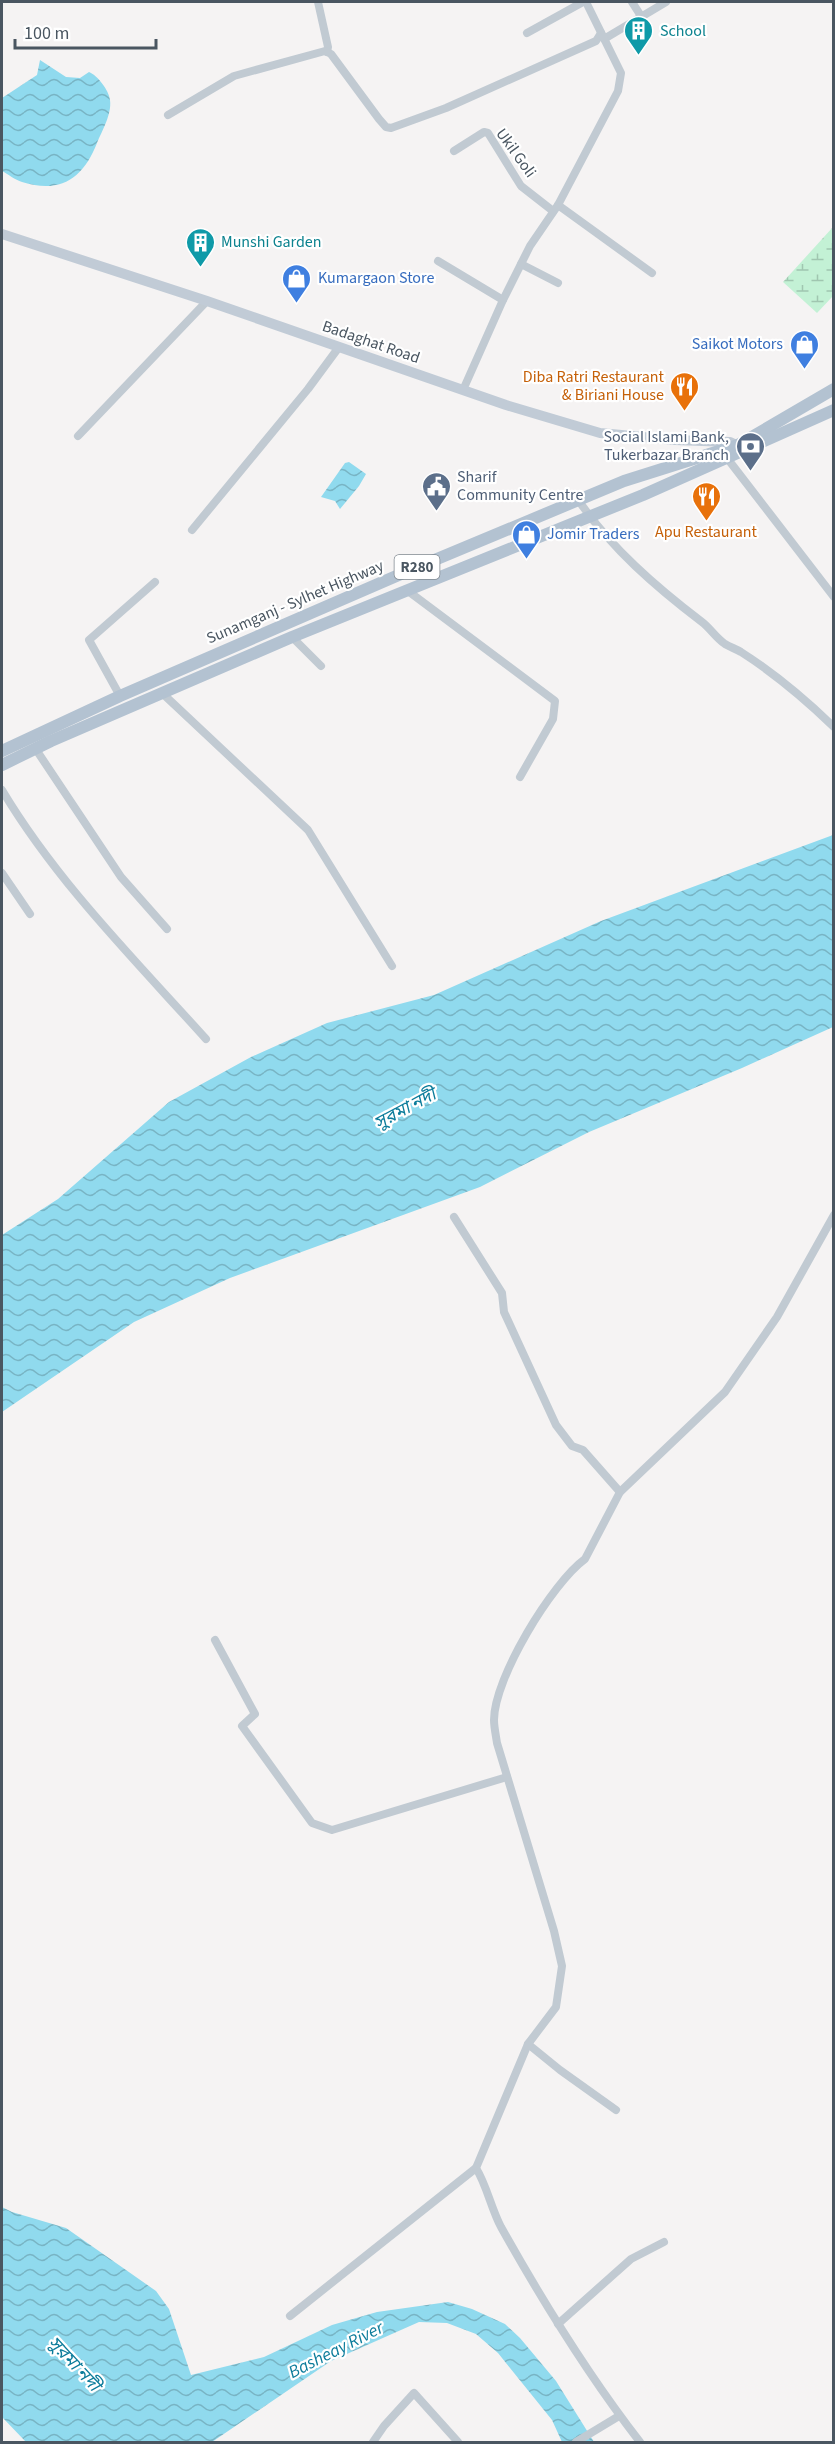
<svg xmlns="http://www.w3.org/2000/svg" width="835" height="2444" font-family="'Source Sans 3','Noto Sans Bengali',sans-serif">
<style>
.wetland{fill:url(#wetland-marsh)}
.water{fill:url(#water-waves)}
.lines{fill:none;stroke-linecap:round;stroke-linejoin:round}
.street{stroke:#c1cad2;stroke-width:8}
.secondary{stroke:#c1cbd6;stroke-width:10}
.primary{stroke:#b3c2d1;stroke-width:12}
.labels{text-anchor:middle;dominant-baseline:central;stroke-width:4.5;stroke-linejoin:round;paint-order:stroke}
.shield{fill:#fff;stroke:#808990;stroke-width:1.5}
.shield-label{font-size:15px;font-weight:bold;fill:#4a5661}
.culture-label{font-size:16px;fill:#0d838f;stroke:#fff;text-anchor:start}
.street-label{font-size:16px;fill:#4a5661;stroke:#fff}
.shop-label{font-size:16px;fill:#366cbe;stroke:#fff;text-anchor:start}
.food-label{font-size:16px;fill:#c56008;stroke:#fff;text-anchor:end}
.service-label{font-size:16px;fill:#4e5e75;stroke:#fff;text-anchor:end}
.water-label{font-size:18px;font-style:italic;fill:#0c7c9b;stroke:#fff}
</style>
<defs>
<pattern id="wetland-marsh" width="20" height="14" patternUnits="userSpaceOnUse" patternTransform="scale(1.5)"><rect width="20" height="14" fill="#c3f1d5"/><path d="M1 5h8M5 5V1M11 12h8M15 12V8" fill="none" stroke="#a0c6b0"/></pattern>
<pattern id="water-waves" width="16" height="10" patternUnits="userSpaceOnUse" patternTransform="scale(1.5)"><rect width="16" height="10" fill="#90daee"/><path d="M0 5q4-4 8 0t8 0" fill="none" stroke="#78b4c4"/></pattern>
</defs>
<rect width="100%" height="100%" fill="#f5f3f3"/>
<polygon class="wetland" points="833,227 833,296 817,313 783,282"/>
<g class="water">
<path d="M 40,60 L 66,77 L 80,78 L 89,72 C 97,75 109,90 110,100 C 112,114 102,131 97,143 C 83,179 60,194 22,182 C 15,180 8,174 2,171 L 2,98 L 37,75 Z"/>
<polygon points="349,462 366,474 359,486 340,509 335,501 321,497 345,463"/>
<polygon points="833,835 833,1027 742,1068 589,1132 480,1187 230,1278 134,1322 2,1412 2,1235 58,1199 169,1102 251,1057 327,1023 434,995 601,921"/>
<polygon points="2,2207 12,2212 66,2228 156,2291 169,2309 191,2375 264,2357 332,2325 377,2312 448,2302 472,2309 505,2324 520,2338 556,2381 594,2442 562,2442 552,2420 498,2353 476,2334 447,2323 419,2322 331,2361 212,2442 26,2442 2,2417"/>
</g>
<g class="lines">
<g class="street">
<polyline points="318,2 328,47 327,52"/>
<polyline points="632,2 641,16"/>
<polyline points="527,33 583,2"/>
<polyline points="604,39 666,2"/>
<polyline points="168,115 234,76 325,51 331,54 379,119 386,127 391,128 446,108 596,41 601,33"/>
<polyline points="454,151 484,132 488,133 521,186 553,211"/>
<polyline points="558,205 652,273"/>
<polyline points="438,261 503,300"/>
<polyline points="521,264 558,283"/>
<polyline points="463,390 503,300 530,246 558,205 618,91 621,73 586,2"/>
<polyline points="78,436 207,301"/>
<polyline points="727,458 834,597"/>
<path d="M 579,501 C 611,548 656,587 702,622 C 710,628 716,638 725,644 C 730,647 736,649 741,652 C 774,673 805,699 834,727"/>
<polyline points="192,530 308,389 339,347"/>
<polyline points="408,591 555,701 553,719 520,777"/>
<polyline points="292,637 321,666"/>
<polyline points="162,693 308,830 392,966"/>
<polyline points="120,696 89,640 155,582"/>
<polyline points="35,748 121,877 167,929"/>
<path d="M 2,790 C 57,882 134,959 206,1039"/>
<polyline points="2,873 30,914"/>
<polyline points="454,1217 502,1293 504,1312 556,1425 572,1446 583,1450 620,1492"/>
<polyline points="215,1640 255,1714 242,1726 312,1823 332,1830 507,1777"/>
<polyline points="528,2044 560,2070 616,2110"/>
<polyline points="290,2316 476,2168"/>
<polyline points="558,2324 631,2259 664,2242"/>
<polyline points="373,2442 384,2426 414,2393 458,2442"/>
<polyline points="576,2442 619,2416"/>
<path d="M 640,2442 C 588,2375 543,2302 501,2227 C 491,2208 487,2186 476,2168 L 528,2044 L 556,2007 L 562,1966 L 554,1931 L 497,1743 C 496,1736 494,1727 494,1720 C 494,1678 552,1583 585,1559 L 620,1492 L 725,1392 L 777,1317 L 834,1215"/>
</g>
<polyline class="secondary" points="2,234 207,301 506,405 600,433 675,440 730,442 741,447"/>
<g class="primary">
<polyline points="2,751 120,696 401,574 624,481 738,445 834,389"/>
<polyline points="2,765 51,741 292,637 643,495 834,410"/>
</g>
</g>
<defs>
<symbol id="building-pin" viewBox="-11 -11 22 30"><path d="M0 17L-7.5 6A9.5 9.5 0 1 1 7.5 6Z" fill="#0f9aa8" stroke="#fff"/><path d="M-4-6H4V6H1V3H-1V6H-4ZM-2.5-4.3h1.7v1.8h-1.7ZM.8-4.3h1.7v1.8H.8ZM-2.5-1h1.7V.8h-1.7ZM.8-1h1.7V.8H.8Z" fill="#fff"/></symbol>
<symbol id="shop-pin" viewBox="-11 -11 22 30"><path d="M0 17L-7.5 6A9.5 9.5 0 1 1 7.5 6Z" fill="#3f7fe0" stroke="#fff"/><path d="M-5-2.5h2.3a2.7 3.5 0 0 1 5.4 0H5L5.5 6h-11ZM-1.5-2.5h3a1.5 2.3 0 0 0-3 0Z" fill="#fff"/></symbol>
<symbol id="restaurant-pin" viewBox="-11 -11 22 30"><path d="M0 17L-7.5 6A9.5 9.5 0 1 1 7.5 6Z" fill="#e8710a" stroke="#fff"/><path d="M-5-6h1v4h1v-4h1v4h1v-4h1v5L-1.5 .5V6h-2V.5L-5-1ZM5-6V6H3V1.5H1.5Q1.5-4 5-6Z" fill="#fff"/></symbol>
<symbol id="bank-pin" viewBox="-11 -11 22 30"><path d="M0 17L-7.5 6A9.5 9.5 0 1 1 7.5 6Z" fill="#5c6f8a" stroke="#fff"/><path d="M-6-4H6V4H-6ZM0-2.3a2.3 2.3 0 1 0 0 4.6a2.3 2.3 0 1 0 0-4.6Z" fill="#fff"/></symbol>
<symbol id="civic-pin" viewBox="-11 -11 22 30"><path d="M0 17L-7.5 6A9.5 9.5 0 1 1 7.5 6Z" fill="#5c6f8a" stroke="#fff"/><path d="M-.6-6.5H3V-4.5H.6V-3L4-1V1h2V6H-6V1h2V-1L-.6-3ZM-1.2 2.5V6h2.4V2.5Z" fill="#fff"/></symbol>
</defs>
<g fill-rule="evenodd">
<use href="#building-pin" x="622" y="14" width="33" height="45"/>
<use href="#building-pin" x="184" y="226" width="33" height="45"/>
<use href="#shop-pin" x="280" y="262" width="33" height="45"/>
<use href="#shop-pin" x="788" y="328" width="33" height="45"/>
<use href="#restaurant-pin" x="668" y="370" width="33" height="45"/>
<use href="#bank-pin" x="734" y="430" width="33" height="45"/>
<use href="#civic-pin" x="420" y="470" width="33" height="45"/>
<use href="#restaurant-pin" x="690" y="480" width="33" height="45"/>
<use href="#shop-pin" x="510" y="518" width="33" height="45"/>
</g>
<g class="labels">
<rect class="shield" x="394.5" y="555" width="45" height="24" rx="4.5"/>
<g class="shield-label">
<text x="417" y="567">R280</text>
</g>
<g class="culture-label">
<text x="660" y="31">School</text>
<text x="221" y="242">Munshi Garden</text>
</g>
<g class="street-label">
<text transform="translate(516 153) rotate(54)">Ukil Goli</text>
<text transform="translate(371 342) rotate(19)">Badaghat Road</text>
<text transform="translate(295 602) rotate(-23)">Sunamganj - Sylhet Highway</text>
</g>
<g class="shop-label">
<text x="318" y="278">Kumargaon Store</text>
<text x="783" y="344" text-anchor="end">Saikot Motors</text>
<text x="547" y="534">Jomir Traders</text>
</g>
<g class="food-label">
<text x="664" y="377">Diba Ratri Restaurant<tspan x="664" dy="18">&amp; Biriani House</tspan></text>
<text x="706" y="532" text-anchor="middle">Apu Restaurant</text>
</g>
<g class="service-label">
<text x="729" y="437">Social Islami Bank,<tspan x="729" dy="18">Tukerbazar Branch</tspan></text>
<text x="457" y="477" text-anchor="start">Sharif<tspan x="457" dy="18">Community Centre</tspan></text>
</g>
<g class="water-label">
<text transform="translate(405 1109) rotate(-28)">সুরমা নদী</text>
<text transform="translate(336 2350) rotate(-27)">Basheay River</text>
<text transform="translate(74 2364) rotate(47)">সুরমা নদী</text>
</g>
</g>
<rect width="835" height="2444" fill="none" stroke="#4a5661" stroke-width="6"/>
<path d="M15 39v9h141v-9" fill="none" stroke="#4a5661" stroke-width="3"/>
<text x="24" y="39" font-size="18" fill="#4a5661" stroke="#ffffff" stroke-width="4.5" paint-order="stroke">100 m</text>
</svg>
